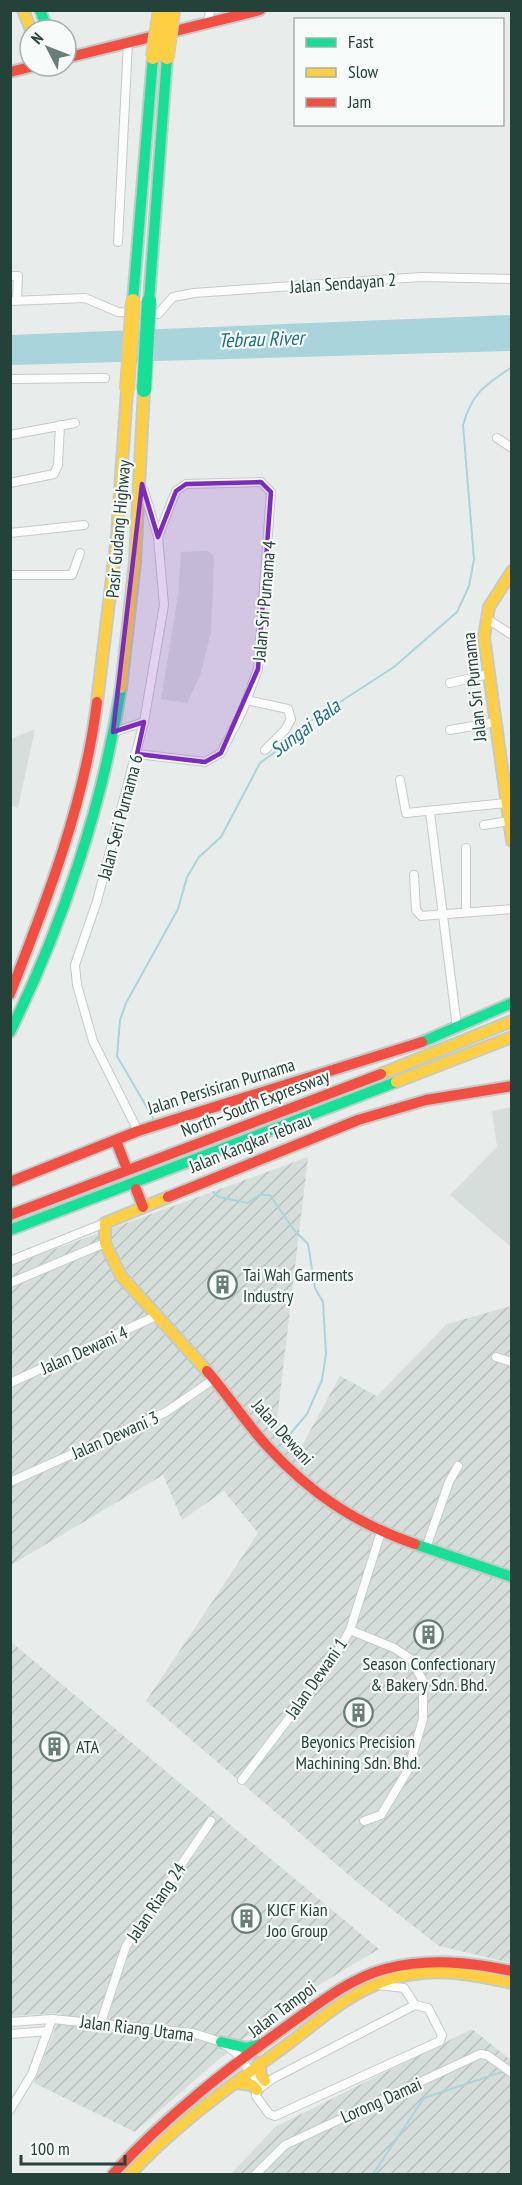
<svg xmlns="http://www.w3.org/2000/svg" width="522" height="2185" font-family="'PT Sans Narrow',sans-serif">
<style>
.built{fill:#d6dedb}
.industrial{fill:url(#industrial-furrows)}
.water{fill:#a9d4db}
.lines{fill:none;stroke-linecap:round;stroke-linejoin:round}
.stream{stroke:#a9d4db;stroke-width:2}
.street-casing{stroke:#c5cac8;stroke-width:10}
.fast-casing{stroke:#c3cbc8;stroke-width:14}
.slow-casing{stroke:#c3cbc8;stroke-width:14}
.jam-casing{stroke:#c3cbc8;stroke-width:14}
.street{stroke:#fcfcfc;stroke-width:8}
.fast{stroke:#16e098;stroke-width:10}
.slow{stroke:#ffcf43;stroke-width:10}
.jam{stroke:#f24e42;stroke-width:10}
.fast-bridge-casing{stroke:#c3ccc9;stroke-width:16;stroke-linecap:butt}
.slow-bridge-casing{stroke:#c3ccc9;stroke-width:16;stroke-linecap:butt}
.fast-bridge{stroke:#16e098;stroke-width:14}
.slow-bridge{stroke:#ffcf43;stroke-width:14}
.marked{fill:#7b2cbf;fill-opacity:0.2;stroke:#7b2cbf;stroke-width:4.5;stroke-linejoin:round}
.labels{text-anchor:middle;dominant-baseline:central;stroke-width:4.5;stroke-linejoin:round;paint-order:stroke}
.street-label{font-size:18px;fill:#24423a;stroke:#f7fbf9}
.poi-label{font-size:18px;fill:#24423a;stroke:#f7fbf9;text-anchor:start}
.water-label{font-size:20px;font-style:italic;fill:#1c6f80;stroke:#f7fbf9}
</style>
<defs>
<pattern id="industrial-furrows" width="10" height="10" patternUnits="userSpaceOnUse" patternTransform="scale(1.5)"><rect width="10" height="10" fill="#d6dedb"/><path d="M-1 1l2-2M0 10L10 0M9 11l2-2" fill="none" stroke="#b8c0bd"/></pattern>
</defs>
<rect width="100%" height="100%" fill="#e8edeb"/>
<g class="built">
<polygon points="206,551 213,554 214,559 211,632 200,676 187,703 161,699 178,596 181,552"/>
<polygon points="35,729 18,808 11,806 11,739"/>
<polygon points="511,1107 512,1107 511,1247 450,1195 497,1147 492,1111"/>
</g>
<g class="industrial">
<polygon points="308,1157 277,1420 299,1451 340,1376 377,1396 447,1324 511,1306 511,1963 439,1946 358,1883 146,1701 258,1533 224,1491 182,1520 163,1475 11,1565 11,1265"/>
<polygon points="10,1641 379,1949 309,1991 238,2043 135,2132 34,2083 61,2013 11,2016"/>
<polygon points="472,2029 511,2060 511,2174 231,2174 275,2127"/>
</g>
<polygon class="water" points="512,315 511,351 11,365 10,335"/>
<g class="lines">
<g class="stream">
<path d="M 153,1118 L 117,1056 L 120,1020 L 126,1003 L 178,909 L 187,877 L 199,857 L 221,837 L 260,763 L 282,747 L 306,724 L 394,667 L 457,612 L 469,586 L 474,559 L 463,425 C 472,393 485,385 512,367"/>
<polyline points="213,1192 219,1197 248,1203 259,1195 270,1195 294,1230 308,1244 315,1288 323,1302 326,1354 322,1380 307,1414 291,1433"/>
<polyline points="373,2174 424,2098 505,2071"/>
</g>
<defs>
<g id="street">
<polyline points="208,23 210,10"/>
<polyline points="118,242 128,42"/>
<polyline points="10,276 18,276 17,300"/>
<polyline points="10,301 85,298 118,312 158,314 173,297 194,293 421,277 512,279"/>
<polyline points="10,379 105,378"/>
<polyline points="10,435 75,423"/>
<polyline points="497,438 512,448"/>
<polyline points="10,483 54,474 58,465 60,425"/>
<polyline points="144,491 158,537"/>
<polyline points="10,533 84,525"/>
<polyline points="10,575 72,575 80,553"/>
<polyline points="486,618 512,635"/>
<polyline points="450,683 489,674"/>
<polyline points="246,700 288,709 291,719 285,730 265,750"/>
<polyline points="450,730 496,722"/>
<polyline points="114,732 144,722"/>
<polyline points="137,754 205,762 221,753 242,712 258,669 271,492 261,482 186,484 176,491 171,503 158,537 164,605 144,722 97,901 75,965 77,985 93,1041 138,1131"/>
<polyline points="400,780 406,813 506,803"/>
<polyline points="430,812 457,1027"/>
<polyline points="484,825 509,821"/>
<polyline points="466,848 466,912"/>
<polyline points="414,875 416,910 421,916 512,909"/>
<polyline points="10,1261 105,1223"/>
<polyline points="10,1283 105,1243"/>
<polyline points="496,1357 512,1362"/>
<polyline points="10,1383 156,1316"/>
<polyline points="10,1482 166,1412 214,1379"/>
<polyline points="426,1548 449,1482 458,1466"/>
<polyline points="350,1630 394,1648 411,1659 423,1681 423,1719 408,1770 381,1815 364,1821"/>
<polyline points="242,1780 331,1663 350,1630 381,1532"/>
<polyline points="378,1985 404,1988 415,2005"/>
<polygon points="415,2005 428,2008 442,2035 440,2041 275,2116 269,2114 256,2096 257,2090 274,2078"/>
<polyline points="10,2022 52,2019 193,2033 221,2042 235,2052 257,2080 264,2081"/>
<polyline points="101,2022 126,1946 211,1821"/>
<polyline points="10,2034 48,2031"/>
<polyline points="10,2110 32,2074 52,2019"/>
<polyline points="256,2174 285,2145 480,2054 487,2055 512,2073"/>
</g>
<g id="fast">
<polyline points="40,10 48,30"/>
<polyline points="133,301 153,57"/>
<polyline points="149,301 167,57"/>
<path d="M 10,1032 C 62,927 103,804 121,688"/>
<polyline points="422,1042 512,1003"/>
<polyline points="10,1230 396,1082"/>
<polyline points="415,1544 512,1577"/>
<polyline points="221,2042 247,2048 260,2044"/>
</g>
<g id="slow">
<polyline points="23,10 31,30"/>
<polyline points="512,571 489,607 484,637 512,841"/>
<polyline points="121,688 135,562 144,390"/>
<polyline points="97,702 117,536 127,390"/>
<polyline points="381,1074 512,1021"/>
<polyline points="396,1082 512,1037"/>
<polyline points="168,1197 105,1223 105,1243 121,1276 207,1371"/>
<polyline points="259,2063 261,2076 265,2081"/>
<polyline points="235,2083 252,2085 257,2090"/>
<path d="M 130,2174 C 177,2123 232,2085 288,2044 C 321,2019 351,1991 391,1979 C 433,1966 471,1974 512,1983"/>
</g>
<g id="jam">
<polyline points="66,58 260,10"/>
<polyline points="10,72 34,66"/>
<path d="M 10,994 C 47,900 85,802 97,702"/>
<polyline points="116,1141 125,1164"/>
<polyline points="10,1182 138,1131 422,1042"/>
<polyline points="136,1189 143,1207"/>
<polyline points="168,1197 358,1120 426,1100 512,1086"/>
<polyline points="10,1215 381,1074"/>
<path d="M 207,1371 C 228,1395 246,1423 267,1446 C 311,1494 355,1523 415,1544"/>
<path d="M 113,2174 C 166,2116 227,2069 291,2023 C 321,2002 349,1979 385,1969 C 428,1958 470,1962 512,1971"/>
</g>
</defs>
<use href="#street" class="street-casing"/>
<use href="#fast" class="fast-casing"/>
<use href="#slow" class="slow-casing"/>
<use href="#jam" class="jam-casing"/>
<use href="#street" class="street"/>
<use href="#fast" class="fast"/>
<use href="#slow" class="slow"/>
<use href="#jam" class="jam"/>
<defs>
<polyline id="fast-bridge" points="144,390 149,301"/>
<g id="slow-bridge">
<polyline points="153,57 160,10"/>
<polyline points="167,57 173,10"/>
<polyline points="127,390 133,301"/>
</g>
</defs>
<use href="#fast-bridge" class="fast-bridge-casing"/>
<use href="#slow-bridge" class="slow-bridge-casing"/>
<use href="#fast-bridge" class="fast-bridge"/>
<use href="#slow-bridge" class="slow-bridge"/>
</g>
<path class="marked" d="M 261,482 L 271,492 L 258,669 L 221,753 L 205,762 L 137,754 L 144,722 L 113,732 L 142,484 L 158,537 L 176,491 L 186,484 Z"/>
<defs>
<symbol id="building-ring" viewBox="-11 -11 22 22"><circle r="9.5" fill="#f7fbf9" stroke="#697e78" stroke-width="1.5"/><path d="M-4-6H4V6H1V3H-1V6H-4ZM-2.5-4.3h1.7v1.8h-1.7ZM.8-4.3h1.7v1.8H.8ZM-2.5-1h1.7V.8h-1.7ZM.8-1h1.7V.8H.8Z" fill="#697e78"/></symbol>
</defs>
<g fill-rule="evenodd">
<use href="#building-ring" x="206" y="1268" width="33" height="33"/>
<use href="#building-ring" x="412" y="1618" width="33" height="33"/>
<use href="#building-ring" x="342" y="1696" width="33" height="33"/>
<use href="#building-ring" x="38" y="1730" width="33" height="33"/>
<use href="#building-ring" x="230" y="1902" width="33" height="33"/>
</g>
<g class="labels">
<g class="street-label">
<text transform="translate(343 283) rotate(-4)">Jalan Sendayan 2</text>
<text transform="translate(118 529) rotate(-85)">Pasir Gudang Highway</text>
<text transform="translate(264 601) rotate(-85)">Jalan Sri Purnama 4</text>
<text transform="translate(474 687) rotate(-96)">Jalan Sri Purnama</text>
<text transform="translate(120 817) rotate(-75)">Jalan Seri Purnama 6</text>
<text transform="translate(221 1086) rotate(-17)">Jalan Persisiran Purnama</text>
<text transform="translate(255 1103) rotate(-21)">North–South Expressway</text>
<text transform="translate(250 1143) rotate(-22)">Jalan Kangkar Tebrau</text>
<text transform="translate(84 1350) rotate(-24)">Jalan Dewani 4</text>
<text transform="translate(283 1432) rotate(48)">Jalan Dewani</text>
<text transform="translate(115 1435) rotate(-24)">Jalan Dewani 3</text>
<text transform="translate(316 1678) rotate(-55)">Jalan Dewani 1</text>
<text transform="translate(156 1902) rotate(-56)">Jalan Riang 24</text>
<text transform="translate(282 2009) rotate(-37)">Jalan Tampoi</text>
<text transform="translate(137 2028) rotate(7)">Jalan Riang Utama</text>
<text transform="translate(381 2100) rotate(-24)">Lorong Damai</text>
</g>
<g class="poi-label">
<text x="243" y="1274">Tai Wah Garments<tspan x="243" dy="21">Industry</tspan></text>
<text x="429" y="1663" text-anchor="middle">Season Confectionary<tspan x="429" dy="21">&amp; Bakery Sdn. Bhd.</tspan></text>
<text x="358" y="1741" text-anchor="middle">Beyonics Precision<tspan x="358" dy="21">Machining Sdn. Bhd.</tspan></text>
<text x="76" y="1746">ATA</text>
<text x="267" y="1909">KJCF Kian<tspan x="267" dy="21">Joo Group</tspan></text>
</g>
<g class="water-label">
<text transform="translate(261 339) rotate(-2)">Tebrau River</text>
<text transform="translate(305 728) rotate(-37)">Sungai Bala</text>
</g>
</g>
<rect width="522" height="2185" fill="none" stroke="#24423a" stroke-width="24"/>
<rect x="294" y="18" width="210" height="108" fill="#f7fbf9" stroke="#a3b1ad" stroke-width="1.5"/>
<rect x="306" y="38" width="30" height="9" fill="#16e098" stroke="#a3b1ad" stroke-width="1.5"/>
<text x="348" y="48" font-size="18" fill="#24423a">Fast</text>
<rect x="306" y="68" width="30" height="9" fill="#ffcf43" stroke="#a3b1ad" stroke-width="1.5"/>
<text x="348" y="78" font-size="18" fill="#24423a">Slow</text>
<rect x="306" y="98" width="30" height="9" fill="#f24e42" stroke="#a3b1ad" stroke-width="1.5"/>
<text x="348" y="108" font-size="18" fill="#24423a">Jam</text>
<g transform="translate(48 48) rotate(312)"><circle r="28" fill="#f7fbf9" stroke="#a3b1ad" stroke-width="1.5"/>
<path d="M0-4.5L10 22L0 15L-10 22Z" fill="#697e78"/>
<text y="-9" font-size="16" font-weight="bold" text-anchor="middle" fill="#24423a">N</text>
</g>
<path d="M21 2155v9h104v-9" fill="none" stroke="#24423a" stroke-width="3"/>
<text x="30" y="2155" font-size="18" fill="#24423a" stroke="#f7fbf9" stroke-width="4.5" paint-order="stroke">100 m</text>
</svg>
